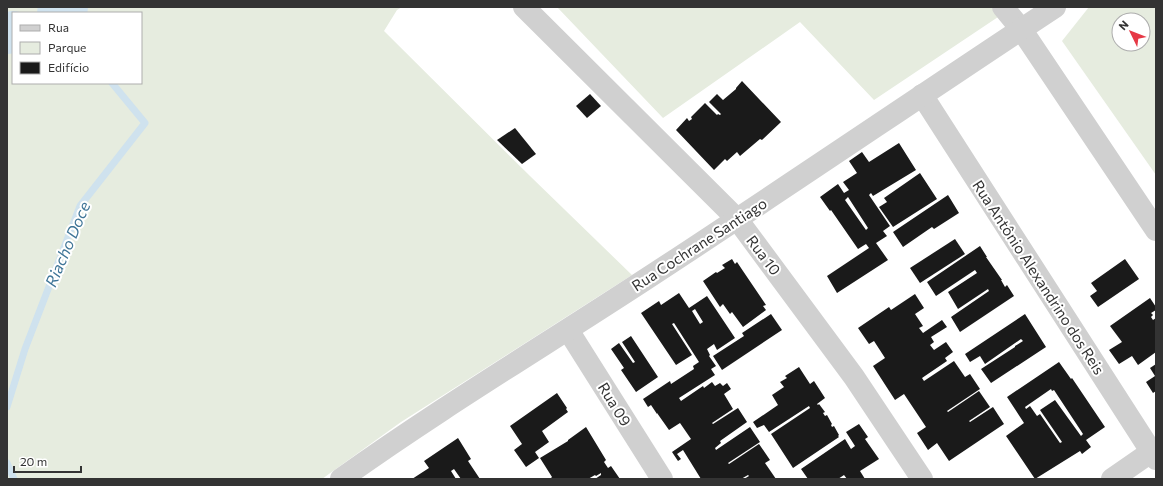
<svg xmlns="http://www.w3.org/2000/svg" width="1163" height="486" font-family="Commissioner,sans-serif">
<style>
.green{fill:#e6ecdf;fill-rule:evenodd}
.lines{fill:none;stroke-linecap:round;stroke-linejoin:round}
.stream{stroke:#cfe2ee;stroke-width:7}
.river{stroke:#cfe2ee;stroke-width:40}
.building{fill:#1a1a1a;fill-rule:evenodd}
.minor{stroke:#d0d0d0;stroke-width:22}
.labels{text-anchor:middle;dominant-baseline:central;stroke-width:4;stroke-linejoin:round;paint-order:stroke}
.street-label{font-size:15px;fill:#333;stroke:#fff}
.water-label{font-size:16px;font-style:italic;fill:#3f7597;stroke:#fff}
</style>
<rect width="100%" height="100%" fill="#fff"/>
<g class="green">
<path d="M 7,7 L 402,7 L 397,10 L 384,31 L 530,176 L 632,275 L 401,422 L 322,479 L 7,479 ZM 13,13 L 141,13 L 141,83 L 13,83 Z"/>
<polygon points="557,7 1002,7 1007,11 874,100 800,22 663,118"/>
<path d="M 1089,7 L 1156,7 L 1156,175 L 1062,41 ZM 1119,20 L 1143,20 L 1143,44 L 1119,44 Z"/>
</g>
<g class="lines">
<g class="stream">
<polyline points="66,9 68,13"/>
<polyline points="7,407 25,349 80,206 145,123 112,83"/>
<polyline points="7,463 14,479"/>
</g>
<g class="river">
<polyline points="57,13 66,9 68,7"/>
<polyline points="7,34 13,31"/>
</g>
</g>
<g class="building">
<polygon points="742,81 781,122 762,140 760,139 740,156 737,152 727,161 725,159 714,170 676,130 687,118 689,121 692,119 691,117 705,103 717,115 718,114 720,115 721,114 709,102 717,94 723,100 736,89 736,88"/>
<polygon points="590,94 601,106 587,118 576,106"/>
<polygon points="515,128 536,154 522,164 497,140"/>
<path d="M 899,143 L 916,170 L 873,196 L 871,193 L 869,195 L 890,226 L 883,231 L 887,236 L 876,243 L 888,260 L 837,293 L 827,276 L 869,248 L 866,244 L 858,249 L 831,210 L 830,211 L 820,197 L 838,184 L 844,193 L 849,190 L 843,182 L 857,173 L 849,161 L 862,152 L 869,162 ZM 848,197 L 868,228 L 866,230 L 845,200 Z"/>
<polygon points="920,173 937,199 893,227 879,207 887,202 884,198"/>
<polygon points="948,195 959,213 934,229 932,227 903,247 893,232"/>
<polygon points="955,239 965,254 920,283 910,268"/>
<polygon points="980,246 987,257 986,257 1002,280 1001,280 1005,287 1007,285 1014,296 960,332 951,317 989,291 988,289 958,309 948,292 977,273 975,270 936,296 927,282"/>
<polygon points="732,259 735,264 737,262 743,271 766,305 763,306 766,310 743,327 732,312 730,314 723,304 720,307 703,281 716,272 717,273 725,268 722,265"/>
<polygon points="1125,259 1139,279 1098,307 1090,296 1097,291 1091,283"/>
<path d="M 679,293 L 689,308 L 707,296 L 735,338 L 717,350 L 714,344 L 707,349 L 710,355 L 709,356 L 716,366 L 711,369 L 715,375 L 679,398 L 681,401 L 703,386 L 704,388 L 712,382 L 715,386 L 720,383 L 723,386 L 727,383 L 731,389 L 724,394 L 733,409 L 712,423 L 713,424 L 738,408 L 747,422 L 720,441 L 721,443 L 715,448 L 716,450 L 750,427 L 760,442 L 728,463 L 729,464 L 759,444 L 770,460 L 765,463 L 776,479 L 744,479 L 749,476 L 748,475 L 741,479 L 701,479 L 683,450 L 677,454 L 681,459 L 678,461 L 672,452 L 691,439 L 680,423 L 669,430 L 657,413 L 657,414 L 651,405 L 648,407 L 643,399 L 670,381 L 671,384 L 694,369 L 693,366 L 699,362 L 674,323 L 672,324 L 692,355 L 676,365 L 641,313 L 659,301 L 661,305 ZM 695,309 L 703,322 L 700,324 L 692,311 Z"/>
<polygon points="915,294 924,308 915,314 923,326 919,328 923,333 942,320 947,327 931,337 934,342 930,345 934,350 946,342 953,352 945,358 947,361 922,378 924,381 954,361 965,377 970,374 980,389 947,411 948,412 979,391 990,407 969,421 970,422 993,407 1004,424 949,461 937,443 928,450 917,433 926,427 904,394 895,400 873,366 885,358 874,341 869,344 858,328 889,307 891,310"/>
<polygon points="1150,298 1156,307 1156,310 1151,313 1153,315 1151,317 1153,320 1156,318 1156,352 1138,365 1132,356 1119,364 1109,350 1122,342 1110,326"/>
<polygon points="771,314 782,330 722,370 713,356 744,336 742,333"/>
<polygon points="1025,314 1046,347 991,383 981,369 1015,347 1015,346 1023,341 1021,339 985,364 980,356 970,362 965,354"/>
<polygon points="631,336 658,377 636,392 621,370 624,368 611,349 619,343 633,363 635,362 622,342"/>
<path d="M 1059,362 L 1071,379 L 1072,378 L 1105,427 L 1086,440 L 1091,447 L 1082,454 L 1080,451 L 1035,479 L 1006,436 L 1024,423 L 1007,397 ZM 1051,389 L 1052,391 L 1054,390 L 1083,434 L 1081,436 L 1055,400 L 1040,410 L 1062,442 L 1060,443 L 1040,414 L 1037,416 L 1030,406 L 1026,409 L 1025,407 Z"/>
<polygon points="1156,364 1156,391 1153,393 1146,382 1155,376 1150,368"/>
<polygon points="799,367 810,384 814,381 825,398 817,404 818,405 819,404 825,412 823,413 825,416 827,415 832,424 831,425 832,427 834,426 839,435 838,436 839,437 793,468 771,434 810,408 809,406 769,432 764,425 757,428 753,422 778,405 772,395 784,387 780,382 787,378 785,376"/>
<polygon points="557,393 567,408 566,409 568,412 542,431 549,442 535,452 539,458 526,467 514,450 522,444 510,426"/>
<polygon points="859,424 868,437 865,439 879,459 860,471 865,479 847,479 844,475 838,479 808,479 801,469 845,439 851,449 855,446 846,432"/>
<polygon points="586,427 606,460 604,462 608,468 611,466 620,479 595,479 601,475 601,473 596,476 595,475 588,479 550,479 552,477 540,458 568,441 568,440"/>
<polygon points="458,438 471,459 468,461 480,479 461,479 454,469 451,471 456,479 412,479 429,468 424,461"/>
</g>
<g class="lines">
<g class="minor">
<polyline points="524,7 737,219 854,377 922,479"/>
<polyline points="1003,7 1021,29 1156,230"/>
<polyline points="922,95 1156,459"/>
<polyline points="568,330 662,479"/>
<path d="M 341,479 C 439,409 542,347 643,281 C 781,191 917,98 1055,7"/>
<polyline points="1112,479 1151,452"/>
</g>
</g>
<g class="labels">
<g class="street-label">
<text transform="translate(699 244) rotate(-33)">Rua Cochrane Santiago</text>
<text transform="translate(764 255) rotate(53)">Rua 10</text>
<text transform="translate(1039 277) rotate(57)">Rua Antônio Alexandrino dos Reis</text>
<text transform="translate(615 404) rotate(58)">Rua 09</text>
</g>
<g class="water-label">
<text transform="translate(67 244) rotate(-67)">Riacho Doce</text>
</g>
</g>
<rect width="1163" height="486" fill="none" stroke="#333333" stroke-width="16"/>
<rect x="12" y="12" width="130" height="72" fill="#ffffff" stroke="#adadad"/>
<rect x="20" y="25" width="20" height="6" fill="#d0d0d0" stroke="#adadad"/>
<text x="48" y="32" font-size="12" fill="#333333">Rua</text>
<rect x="20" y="42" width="20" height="12" fill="#e6ecdf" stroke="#adadad"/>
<text x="48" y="52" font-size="12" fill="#333333">Parque</text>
<rect x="20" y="62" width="20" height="12" fill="#1a1a1a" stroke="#adadad"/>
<text x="48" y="72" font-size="12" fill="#333333">Edifício</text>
<g transform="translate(1131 32) rotate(313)"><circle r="19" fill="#ffffff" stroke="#adadad"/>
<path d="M0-3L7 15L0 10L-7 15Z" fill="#e63946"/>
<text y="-6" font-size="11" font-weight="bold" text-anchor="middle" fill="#333333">N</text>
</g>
<path d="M14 466v6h67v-6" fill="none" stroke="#333333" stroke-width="2"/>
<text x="20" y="466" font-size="12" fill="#333333" stroke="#ffffff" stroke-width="3" paint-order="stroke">20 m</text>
</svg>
